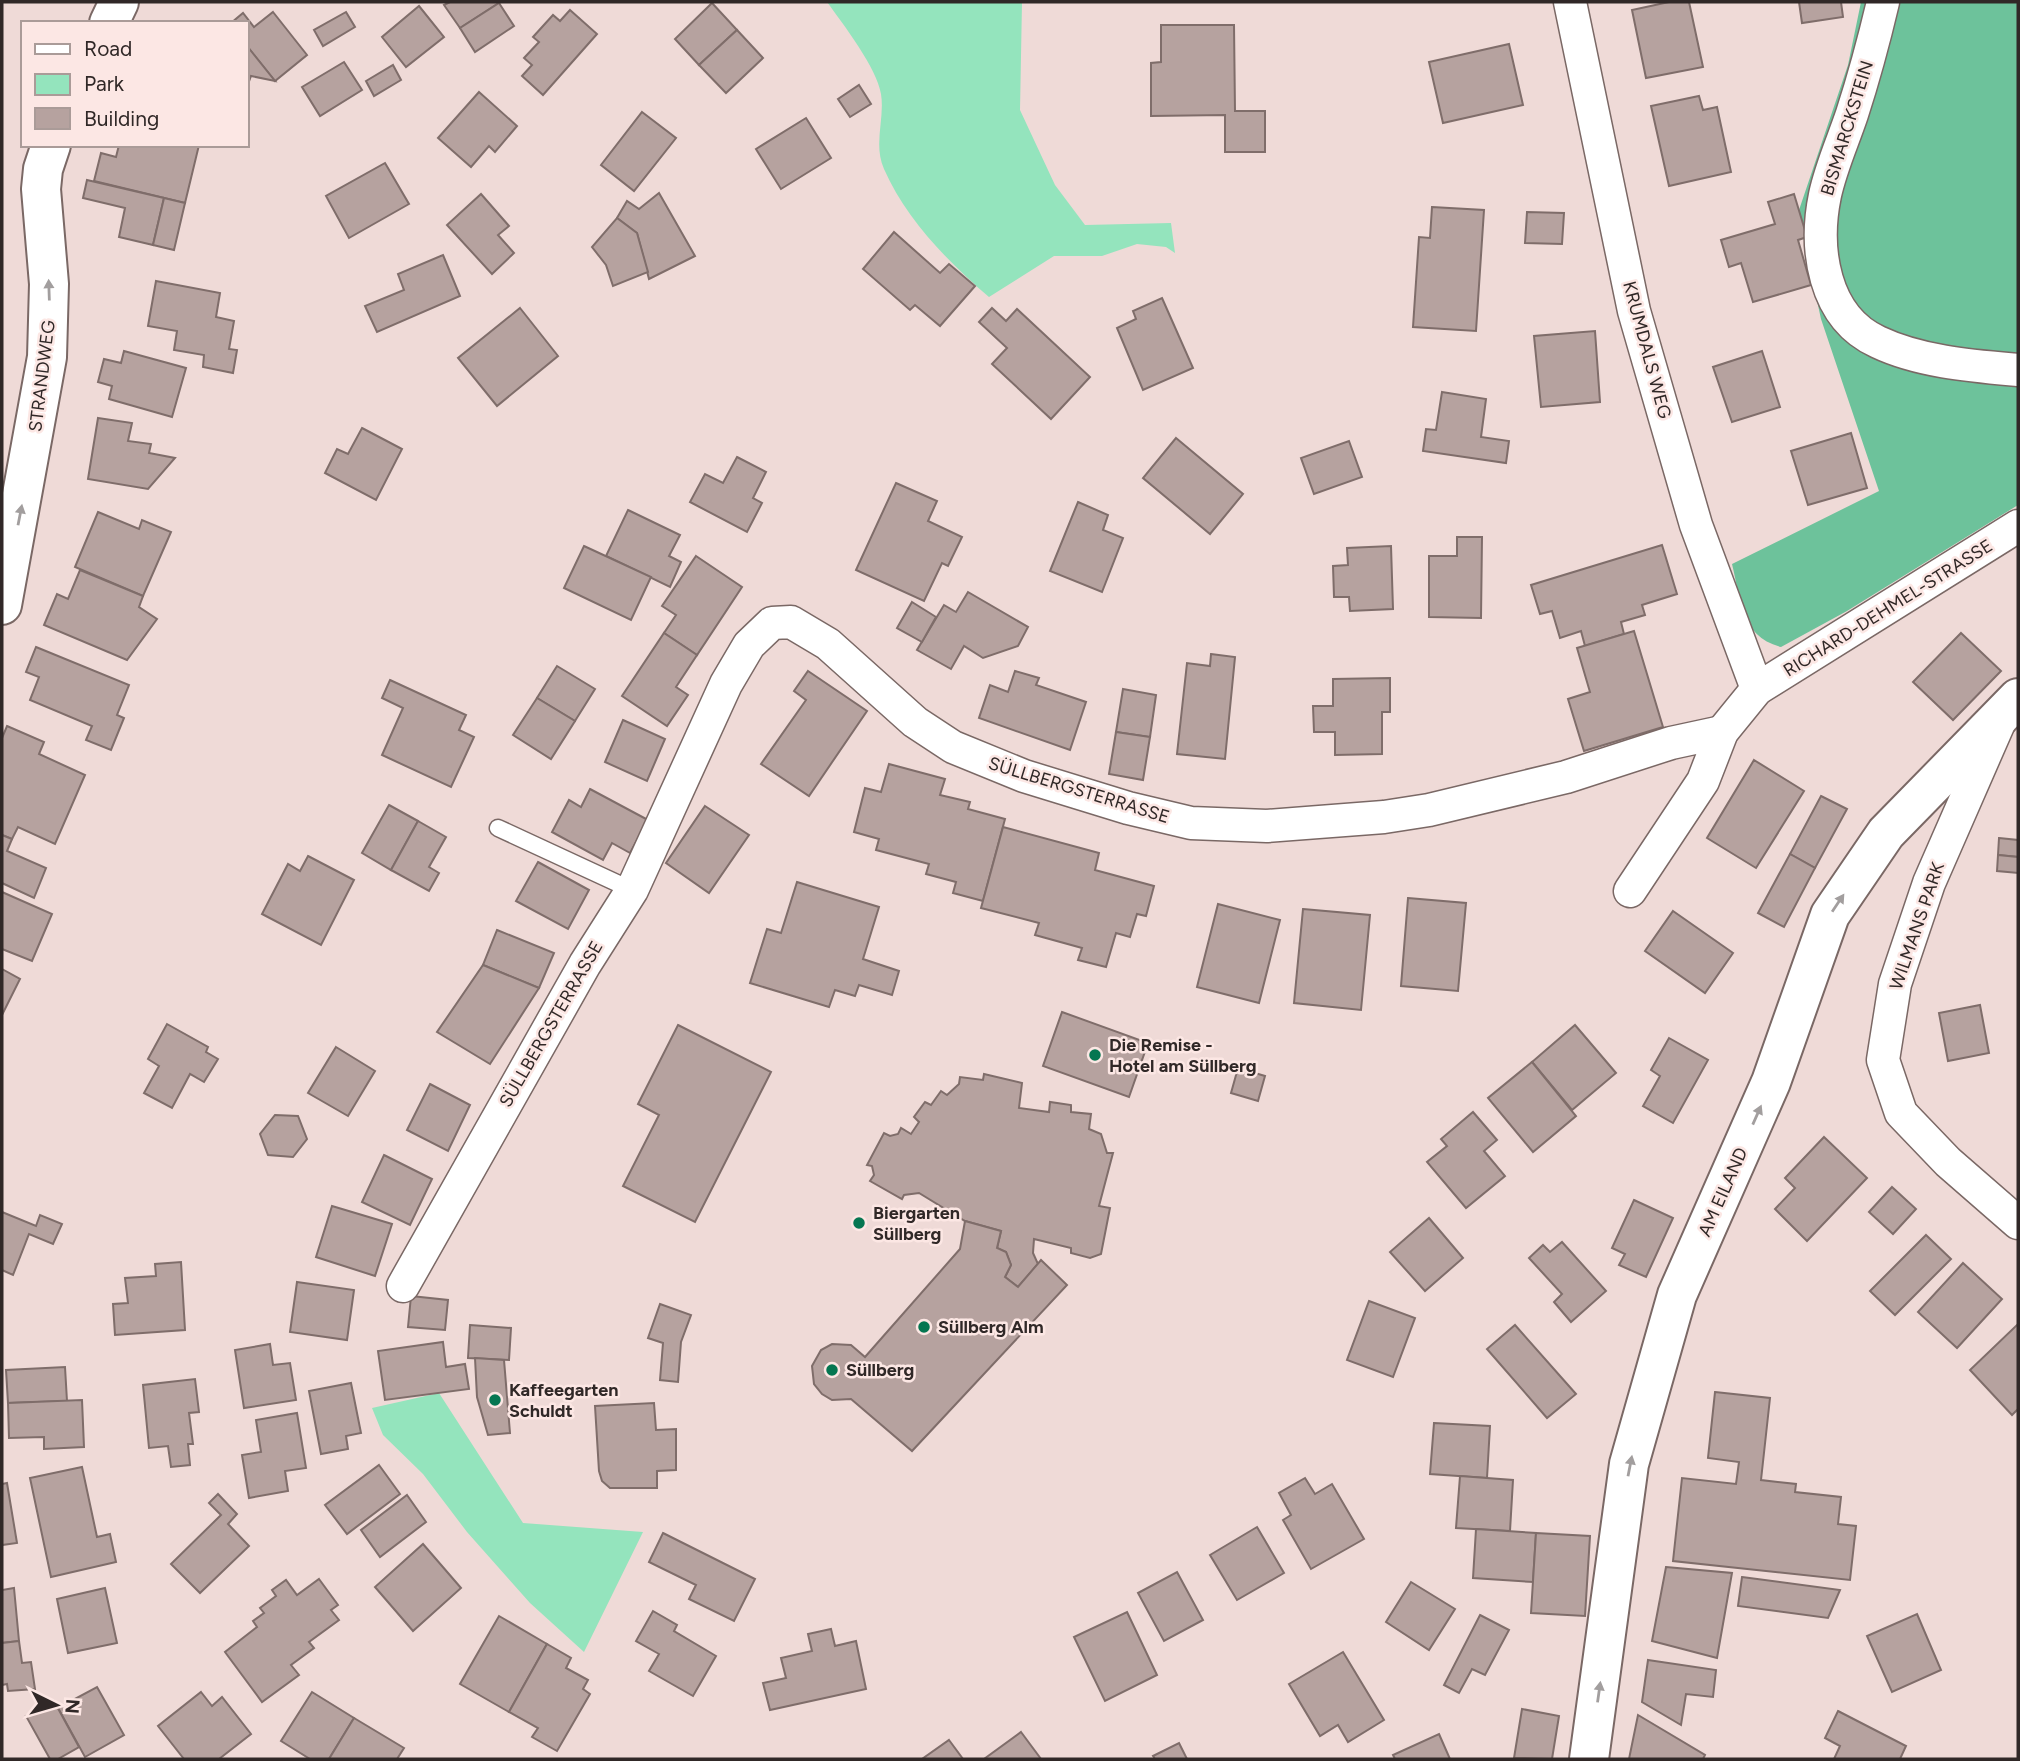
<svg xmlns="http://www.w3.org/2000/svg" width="2020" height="1761" font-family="Figtree,sans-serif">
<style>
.green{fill:#94e4bd}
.forest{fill:#6dc29b}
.building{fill:#b6a29f;stroke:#7f6d6a;stroke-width:2}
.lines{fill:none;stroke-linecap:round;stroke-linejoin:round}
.service-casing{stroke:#7a6865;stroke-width:19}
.minor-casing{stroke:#7a6865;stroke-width:35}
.tertiary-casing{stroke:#7a6865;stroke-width:42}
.service{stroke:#fff;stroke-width:16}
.minor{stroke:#fff;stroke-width:32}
.tertiary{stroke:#fff;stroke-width:38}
.oneway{fill:#a29e9e}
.poi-dot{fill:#057651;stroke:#fce7e4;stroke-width:2.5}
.labels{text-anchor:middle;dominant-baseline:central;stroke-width:5;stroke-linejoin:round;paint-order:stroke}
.street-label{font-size:18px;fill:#302827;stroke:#fce7e4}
.poi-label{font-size:18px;font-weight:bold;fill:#302827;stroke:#fce7e4;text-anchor:start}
</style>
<rect width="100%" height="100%" fill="#efdad7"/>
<g class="green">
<path d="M 827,2 L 1022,2 L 1020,110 L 1055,185 L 1085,225 L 1171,223 L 1175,253 L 1166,247 L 1137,244 L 1102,256 L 1054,256 L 989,297 C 948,262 906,219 884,169 C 873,144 885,119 881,94 C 877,68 843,24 827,2 Z"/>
<polygon points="439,1393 523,1523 643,1532 584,1652 530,1603 467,1532 423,1474 383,1435 372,1408"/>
</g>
<path class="forest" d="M 1861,2 L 2018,2 L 2018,505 L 1847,611 L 1781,647 C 1740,636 1741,600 1732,564 L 1879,491 L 1821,319 L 1798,213 L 1848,65 Z"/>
<g class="building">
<polygon points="450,2 498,2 499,3 460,28 444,5"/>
<polygon points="1669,2 1689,2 1703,67 1646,78 1632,10"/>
<polygon points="1799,2 1841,2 1843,17 1802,23"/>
<polygon points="499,3 514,26 475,52 460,28"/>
<polygon points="712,3 737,30 699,65 675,39"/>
<polygon points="419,6 444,37 406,67 382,37"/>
<polygon points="570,10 597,34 543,95 522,76 532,65 524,58 539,42 533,37 553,15 560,21"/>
<polygon points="273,12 307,55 275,81 247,46 247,23 231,23 243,13 254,27"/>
<polygon points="346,12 355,27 323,46 314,30"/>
<polygon points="1161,25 1234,25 1235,111 1265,111 1265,152 1225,152 1225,115 1151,116 1151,63 1161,62"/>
<polygon points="737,30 763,58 726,93 699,65"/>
<polygon points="1509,44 1523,105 1443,123 1429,62"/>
<polygon points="247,46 275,81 251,76 247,87"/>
<polygon points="344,62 362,90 320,116 302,87"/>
<polygon points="393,65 401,80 374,96 366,81"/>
<polygon points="859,85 871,104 850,117 838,99"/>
<polygon points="479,92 517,126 495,152 489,146 471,167 438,138"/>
<polygon points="1699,96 1703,110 1717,107 1731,172 1669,186 1651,106"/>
<polygon points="642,112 676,138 634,191 601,165"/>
<polygon points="806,118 831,158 781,189 756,149"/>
<polygon points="119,145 199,145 185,203 94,181 101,153 116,157"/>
<polygon points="385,163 409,204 349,238 326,196"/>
<polygon points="87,180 164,198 153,245 119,237 125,208 83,198"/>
<polygon points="659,193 695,256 649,279 637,233 617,218 627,201 639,209"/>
<polygon points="481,194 509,226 498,235 514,253 492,274 447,225"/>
<polygon points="1794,194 1807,237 1798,240 1811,285 1753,302 1741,263 1729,267 1721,240 1775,224 1768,202"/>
<polygon points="164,198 185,203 174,250 153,245"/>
<polygon points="1432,207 1484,210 1476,331 1413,327 1419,237 1430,238"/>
<polygon points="1527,212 1564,213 1562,244 1525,243"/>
<polygon points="617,218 637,233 648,272 613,286 606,265 592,247"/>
<polygon points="894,232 940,273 949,264 975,286 940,326 915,305 910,310 863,269"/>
<polygon points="443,255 460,296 377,332 365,306 404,290 398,274"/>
<polygon points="156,281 220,293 216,317 234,321 229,349 237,350 233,373 203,367 204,355 174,350 177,331 148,326"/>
<polygon points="1162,298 1193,368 1143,390 1117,328 1136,319 1133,311"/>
<polygon points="520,308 558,356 497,406 458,358"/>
<polygon points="992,308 1006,321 1017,309 1090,377 1051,419 992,364 1007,348 979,322"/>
<polygon points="1595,331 1600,402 1541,407 1534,336"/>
<polygon points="124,351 186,368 172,417 109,399 112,386 98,382 104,359 121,363"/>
<polygon points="1762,351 1780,407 1732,422 1713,367"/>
<polygon points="1442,392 1486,399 1481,437 1509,441 1506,463 1423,451 1426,429 1436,430"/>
<polygon points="98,418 132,423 128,441 151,444 149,453 175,458 148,489 88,479"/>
<polygon points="362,428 402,449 376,500 325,473 337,449 348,454"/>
<polygon points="1851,433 1867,488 1808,505 1791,451"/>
<polygon points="1176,438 1243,494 1210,534 1143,478"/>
<polygon points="1349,441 1362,477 1314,494 1301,458"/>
<polygon points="737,457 766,472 753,498 762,503 747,532 690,502 705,474 723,483"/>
<polygon points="896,483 937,501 928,521 962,537 948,566 942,563 924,601 856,570"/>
<polygon points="1078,502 1108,515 1103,530 1123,538 1102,592 1050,571"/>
<polygon points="628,510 680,535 669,556 681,562 670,587 606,556"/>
<polygon points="98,512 139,529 142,520 171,532 143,596 75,567"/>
<polygon points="1457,537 1482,537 1481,618 1429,617 1429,556 1457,556"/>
<polygon points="1662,545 1677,594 1642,605 1645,615 1621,622 1624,634 1585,646 1581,631 1560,638 1552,611 1540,614 1531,585"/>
<polygon points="584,546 651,577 631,620 564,588"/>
<polygon points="1391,546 1393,609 1350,611 1349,597 1334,597 1333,566 1348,565 1347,548"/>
<polygon points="696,556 742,587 697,655 664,633 676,615 662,606"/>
<polygon points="80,570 143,596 139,607 157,619 127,660 44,625 57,594 68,599"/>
<polygon points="968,592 1028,627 1018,646 983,658 964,646 951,669 917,650 944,605 956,612"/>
<polygon points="912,602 936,617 922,642 897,628"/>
<polygon points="1634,631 1663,727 1584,751 1568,699 1590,692 1577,648"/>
<polygon points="664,633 697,655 676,687 688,695 667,726 622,696"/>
<polygon points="1961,633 2001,671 1953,720 1913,682"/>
<polygon points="36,647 129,685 117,715 124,718 111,750 86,740 92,726 30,700 39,677 26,672"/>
<polygon points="1211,654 1235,657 1225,759 1177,754 1187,663 1210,666"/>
<polygon points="557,666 595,689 575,721 537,698"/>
<polygon points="808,671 867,711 809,796 761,764 806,700 794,691"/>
<polygon points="1015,671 1039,678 1036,685 1086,702 1070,750 979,718 990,685 1008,692"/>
<polygon points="1390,678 1390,712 1382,712 1382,754 1335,755 1335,732 1314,732 1313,706 1333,706 1333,679"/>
<polygon points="390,680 466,715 459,730 474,737 451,787 382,755 403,708 382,698"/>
<polygon points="1123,689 1156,695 1150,737 1116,732"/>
<polygon points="537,698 575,721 551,759 513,735"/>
<polygon points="623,720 665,739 647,781 605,762"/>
<polygon points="7,726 44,742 39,754 85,775 55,844 18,827 12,839 2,835 2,738"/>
<polygon points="1116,732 1150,737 1143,780 1109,774"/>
<polygon points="1754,760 1804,791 1756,868 1707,838"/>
<polygon points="889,764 945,779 940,795 970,802 968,809 1005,819 983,901 953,893 956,882 926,874 929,864 876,850 879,839 854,832 865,788 881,792"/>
<polygon points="590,789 648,820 630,853 612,843 603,860 552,832 569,800 581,807"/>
<polygon points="1821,796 1847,809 1815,868 1790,854"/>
<polygon points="389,805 418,821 391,870 362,853"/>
<polygon points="705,806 749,835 709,893 666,863"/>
<polygon points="418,821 446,837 429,867 439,873 429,891 391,870"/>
<polygon points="1003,827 1099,853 1095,870 1154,886 1146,916 1137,914 1130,937 1116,933 1106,967 1078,960 1082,948 1035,935 1039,923 981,908"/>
<polygon points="2,835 12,839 7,851 46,868 34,898 2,883"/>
<polygon points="1999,838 2018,840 2018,857 1998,855"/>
<polygon points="1790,854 1815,868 1784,927 1758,913"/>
<polygon points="1998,855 2018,857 2018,873 1997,871"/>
<polygon points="308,856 354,880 321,945 262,914 288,864 300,871"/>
<polygon points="538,862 589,890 568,929 516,901"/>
<polygon points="797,882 879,907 863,959 899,971 892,995 859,985 855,996 835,990 829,1007 750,983 767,929 781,933"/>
<polygon points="2,892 52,914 32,961 2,949"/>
<polygon points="1408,898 1466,903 1458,991 1401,986"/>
<polygon points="1218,904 1280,920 1259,1003 1197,987"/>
<polygon points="1303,909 1370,915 1361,1010 1294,1003"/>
<polygon points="1673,911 1733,953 1705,993 1645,951"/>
<polygon points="497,930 554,953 539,988 483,965"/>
<polygon points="483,965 539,988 490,1064 437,1032"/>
<polygon points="2,969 20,979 2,1015"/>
<polygon points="1980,1005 1989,1053 1948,1061 1939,1013"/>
<polygon points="1062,1012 1148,1043 1129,1097 1043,1066"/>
<polygon points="167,1024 208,1047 206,1052 218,1059 204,1082 190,1074 172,1108 144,1093 159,1066 148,1059"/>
<polygon points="678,1025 771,1072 695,1222 623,1186 659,1115 638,1104"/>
<polygon points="1575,1025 1616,1073 1572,1110 1532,1062"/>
<polygon points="1669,1038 1708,1060 1673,1123 1643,1106 1660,1076 1651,1070"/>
<polygon points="336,1047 375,1071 348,1116 308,1093"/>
<polygon points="1532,1062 1576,1116 1533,1152 1488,1098"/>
<polygon points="1238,1068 1265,1076 1258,1101 1231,1093"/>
<polygon points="984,1074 1022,1083 1019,1108 1049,1112 1050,1102 1071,1105 1071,1112 1091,1114 1089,1129 1101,1134 1107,1153 1113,1153 1099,1206 1110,1208 1101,1254 1090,1258 1071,1253 1071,1248 1034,1239 1033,1253 1038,1264 1018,1287 1005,1277 1011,1265 1006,1252 997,1248 1001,1231 965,1221 919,1193 904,1195 902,1199 870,1181 874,1175 872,1166 867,1165 884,1133 890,1136 898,1134 901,1128 911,1134 919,1122 914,1117 925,1102 931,1105 941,1091 947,1095 959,1084 960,1077 983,1080"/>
<polygon points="430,1084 470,1105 448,1151 407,1130"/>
<polygon points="1473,1112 1497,1140 1484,1151 1505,1176 1466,1208 1427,1162 1447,1146 1441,1139"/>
<polygon points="275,1115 298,1116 307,1139 293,1157 268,1155 260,1134"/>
<polygon points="1824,1137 1867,1178 1807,1241 1775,1209 1795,1188 1785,1178"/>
<polygon points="384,1155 432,1179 410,1225 362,1202"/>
<polygon points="1892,1187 1916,1209 1893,1234 1869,1212"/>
<polygon points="1634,1200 1673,1218 1646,1277 1619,1265 1625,1254 1612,1248"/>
<polygon points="332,1206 392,1224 375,1276 316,1257"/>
<polygon points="2,1212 36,1226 40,1215 62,1224 53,1244 29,1234 13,1275 2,1270"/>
<polygon points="1429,1218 1463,1258 1425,1291 1390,1252"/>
<polygon points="965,1221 1001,1231 997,1248 1006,1252 1011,1265 1005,1277 1018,1287 1041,1260 1067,1285 912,1451 851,1399 832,1400 822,1394 814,1384 812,1366 821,1350 832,1344 851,1345 865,1357 960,1249"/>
<polygon points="1926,1235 1951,1259 1895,1315 1870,1291"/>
<polygon points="1562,1242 1606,1291 1571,1322 1554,1302 1562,1294 1529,1258 1543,1245 1550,1252"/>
<polygon points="181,1262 185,1330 115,1335 113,1304 128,1303 125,1278 156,1276 155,1264"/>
<polygon points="1963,1263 2002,1299 1957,1348 1918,1312"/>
<polygon points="297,1282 354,1290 347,1340 290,1332"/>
<polygon points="411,1296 448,1300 445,1330 408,1327"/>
<polygon points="1369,1301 1415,1318 1393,1377 1347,1360"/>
<polygon points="660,1304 691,1315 681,1342 678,1382 660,1380 663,1343 648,1338"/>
<polygon points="2018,1324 2018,1409 2012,1415 1970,1370"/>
<polygon points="470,1325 511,1328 509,1360 468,1358"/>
<polygon points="1515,1325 1576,1394 1547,1418 1487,1349"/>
<polygon points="443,1342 446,1367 465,1364 469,1389 385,1400 378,1351"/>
<polygon points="270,1344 273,1365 290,1363 296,1400 244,1408 235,1350"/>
<polygon points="475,1358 504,1360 510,1433 488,1435 477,1397"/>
<polygon points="65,1367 67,1401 8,1403 6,1370"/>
<polygon points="195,1379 199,1412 189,1413 193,1444 188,1444 190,1465 171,1467 168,1446 149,1448 143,1385"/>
<polygon points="351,1383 361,1433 346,1436 348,1449 321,1454 309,1391"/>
<polygon points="1715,1392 1770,1398 1761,1480 1796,1484 1795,1492 1841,1497 1838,1524 1856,1526 1850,1580 1673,1561 1682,1478 1736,1484 1739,1462 1708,1458"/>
<polygon points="82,1400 84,1447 44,1449 44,1437 9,1438 8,1403"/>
<polygon points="654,1403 656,1430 676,1429 676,1470 657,1471 657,1488 610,1488 602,1481 599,1471 595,1406"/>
<polygon points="297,1413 306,1468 285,1471 288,1491 249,1498 242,1455 261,1452 256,1420"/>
<polygon points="1434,1423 1490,1426 1487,1478 1430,1474"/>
<polygon points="379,1465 400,1494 347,1534 325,1505"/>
<polygon points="82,1467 97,1537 110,1534 116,1562 51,1577 30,1478"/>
<polygon points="1460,1476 1513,1480 1510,1531 1456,1528"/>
<polygon points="1305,1478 1315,1494 1332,1484 1364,1539 1311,1569 1283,1520 1291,1515 1279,1493"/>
<polygon points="7,1483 17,1543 2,1545 2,1484"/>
<polygon points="218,1494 237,1514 228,1524 249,1546 200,1593 171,1564 221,1515 209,1503"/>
<polygon points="407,1495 426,1522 380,1557 361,1530"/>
<polygon points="1257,1527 1284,1573 1237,1600 1210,1555"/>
<polygon points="1476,1529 1536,1533 1533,1582 1473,1578"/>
<polygon points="663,1533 755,1579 734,1621 689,1599 696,1585 649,1562"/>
<polygon points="1536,1533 1590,1536 1585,1616 1531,1613"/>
<polygon points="423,1544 461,1588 413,1631 375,1587"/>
<polygon points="1666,1567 1732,1573 1717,1658 1652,1641"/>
<polygon points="1177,1572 1203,1620 1164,1641 1138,1593"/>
<polygon points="1742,1577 1840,1590 1828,1618 1738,1606"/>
<polygon points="319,1579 338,1605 331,1610 339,1620 309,1642 314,1648 291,1665 299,1675 262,1702 225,1652 257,1627 253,1621 264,1613 260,1608 276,1596 272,1590 286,1580 297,1595"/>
<polygon points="1411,1582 1455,1609 1429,1650 1386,1622"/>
<polygon points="14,1588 19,1641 2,1643 2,1590"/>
<polygon points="105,1588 117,1643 68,1653 57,1599"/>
<polygon points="653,1611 677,1625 674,1631 716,1656 693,1696 649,1671 659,1654 636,1641"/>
<polygon points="1127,1612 1157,1675 1105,1701 1074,1637"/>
<polygon points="1917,1614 1941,1670 1892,1692 1867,1636"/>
<polygon points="1480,1615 1509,1630 1485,1675 1472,1669 1459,1693 1444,1685"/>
<polygon points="499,1616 547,1644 509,1712 460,1684"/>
<polygon points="831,1629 835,1646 856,1641 866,1689 770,1710 763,1683 786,1678 781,1658 812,1651 808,1634"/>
<polygon points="19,1641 22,1663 31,1662 35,1689 8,1691 7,1684 2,1685 2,1643"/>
<polygon points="547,1644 571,1658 566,1668 588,1680 583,1689 590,1694 557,1751 532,1737 538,1728 509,1712"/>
<polygon points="1343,1652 1384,1720 1348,1742 1338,1725 1320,1736 1289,1684"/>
<polygon points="1648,1660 1716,1670 1713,1697 1686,1694 1681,1725 1642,1702"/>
<polygon points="97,1687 124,1735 85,1757 58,1708"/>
<polygon points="201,1692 212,1706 222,1697 251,1734 219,1759 184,1759 158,1726"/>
<polygon points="312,1692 354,1718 329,1759 310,1759 281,1741"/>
<polygon points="54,1701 79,1747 58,1759 50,1759 26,1716"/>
<polygon points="1522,1709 1559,1716 1552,1759 1514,1758"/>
<polygon points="1838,1711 1906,1746 1900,1759 1834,1759 1840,1746 1825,1738"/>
<polygon points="1638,1715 1705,1755 1703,1759 1629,1759"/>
<polygon points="354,1718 404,1748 397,1759 329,1759"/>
<polygon points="1021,1732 1041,1759 984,1759"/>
<polygon points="1439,1734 1450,1759 1395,1759 1393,1755"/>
<polygon points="949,1740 963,1759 922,1759"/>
<polygon points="1179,1743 1187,1759 1155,1759 1153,1756"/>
</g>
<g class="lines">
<defs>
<polyline id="service" points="498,828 632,890"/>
<g id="minor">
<polyline points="1570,2 1634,311 1696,525 1757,689"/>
<path d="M 1883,2 C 1874,40 1864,77 1852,114 C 1843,141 1831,167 1825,195 C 1814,248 1823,317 1878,342 C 1920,362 1973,366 2018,370"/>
<polyline points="1999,723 1929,883 1895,984 1883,1060 1901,1113 1948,1162 2018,1223"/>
<polyline points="1630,891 1703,781 1722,732 1757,689 2018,526"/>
<polyline points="403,1286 585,964 632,890 726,684 749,645 772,623 791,622 828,644 915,722 953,747 1024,776 1128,808 1191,823 1267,826 1384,817 1429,810 1566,777 1671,743 1722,732"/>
</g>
<g id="tertiary">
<polyline points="109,23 119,2"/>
<polyline points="2,605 47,357 49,284 41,189 43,169 51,145"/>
<polyline points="1589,1759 1629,1464 1677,1295 1771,1082 1830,915 1886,833 2018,698"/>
</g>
</defs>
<use href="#service" class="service-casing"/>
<use href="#minor" class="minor-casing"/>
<use href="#tertiary" class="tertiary-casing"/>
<use href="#service" class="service"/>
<use href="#minor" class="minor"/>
<use href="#tertiary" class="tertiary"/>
</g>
<defs><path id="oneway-solid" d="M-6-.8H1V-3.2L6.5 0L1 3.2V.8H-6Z" transform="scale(1.75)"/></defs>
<g class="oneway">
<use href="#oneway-solid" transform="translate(49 290) rotate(-92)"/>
<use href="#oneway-solid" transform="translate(20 515) rotate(-79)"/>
<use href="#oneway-solid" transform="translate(1838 903) rotate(-56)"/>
<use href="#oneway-solid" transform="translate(1757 1115) rotate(-66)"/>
<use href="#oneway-solid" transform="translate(1630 1466) rotate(-79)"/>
<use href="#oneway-solid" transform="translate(1599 1692) rotate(-82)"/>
</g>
<g class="poi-dot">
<circle cx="1095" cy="1055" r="7"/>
<circle cx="859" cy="1223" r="7"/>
<circle cx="924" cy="1327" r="7"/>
<circle cx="832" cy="1370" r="7"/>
<circle cx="495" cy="1400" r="7"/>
</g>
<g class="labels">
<g class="street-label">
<text transform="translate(1847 128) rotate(-73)">BISMARCKSTEIN</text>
<text transform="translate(1647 350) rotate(75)">KRUMDALS WEG</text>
<text transform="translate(42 376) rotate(-83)">STRANDWEG</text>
<text transform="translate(1888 608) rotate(-32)">RICHARD-DEHMEL-STRASSE</text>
<text transform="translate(1079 790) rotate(17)">SÜLLBERGSTERRASSE</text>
<text transform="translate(1917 926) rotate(-71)">WILMANS PARK</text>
<text transform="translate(551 1024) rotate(-60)">SÜLLBERGSTERRASSE</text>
<text transform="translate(1723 1192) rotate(-66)">AM EILAND</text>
</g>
<g class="poi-label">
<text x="1109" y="1045">Die Remise -<tspan x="1109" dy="21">Hotel am Süllberg</tspan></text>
<text x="873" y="1213">Biergarten<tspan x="873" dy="21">Süllberg</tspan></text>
<text x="938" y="1327">Süllberg Alm</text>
<text x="846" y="1370">Süllberg</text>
<text x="509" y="1390">Kaffeegarten<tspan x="509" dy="21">Schuldt</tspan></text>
</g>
</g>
<rect width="2020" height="1761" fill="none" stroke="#302827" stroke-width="7"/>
<rect x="21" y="21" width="228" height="126" fill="#fce7e4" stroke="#aa9b98" stroke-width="2"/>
<rect x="35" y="44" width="35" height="10" fill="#ffffff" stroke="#aa9b98" stroke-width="2"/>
<text x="84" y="56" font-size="21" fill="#302827">Road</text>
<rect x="35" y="74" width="35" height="21" fill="#94e4bd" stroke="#aa9b98" stroke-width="2"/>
<text x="84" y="91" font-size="21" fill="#302827">Park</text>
<rect x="35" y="108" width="35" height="21" fill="#b6a29f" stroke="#aa9b98" stroke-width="2"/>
<text x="84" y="126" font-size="21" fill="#302827">Building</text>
<g transform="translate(56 1705) rotate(95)" stroke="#fce7e4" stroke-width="5" paint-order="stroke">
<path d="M0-5L12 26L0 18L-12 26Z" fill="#302827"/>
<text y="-10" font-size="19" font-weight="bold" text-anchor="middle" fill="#302827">N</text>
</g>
</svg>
